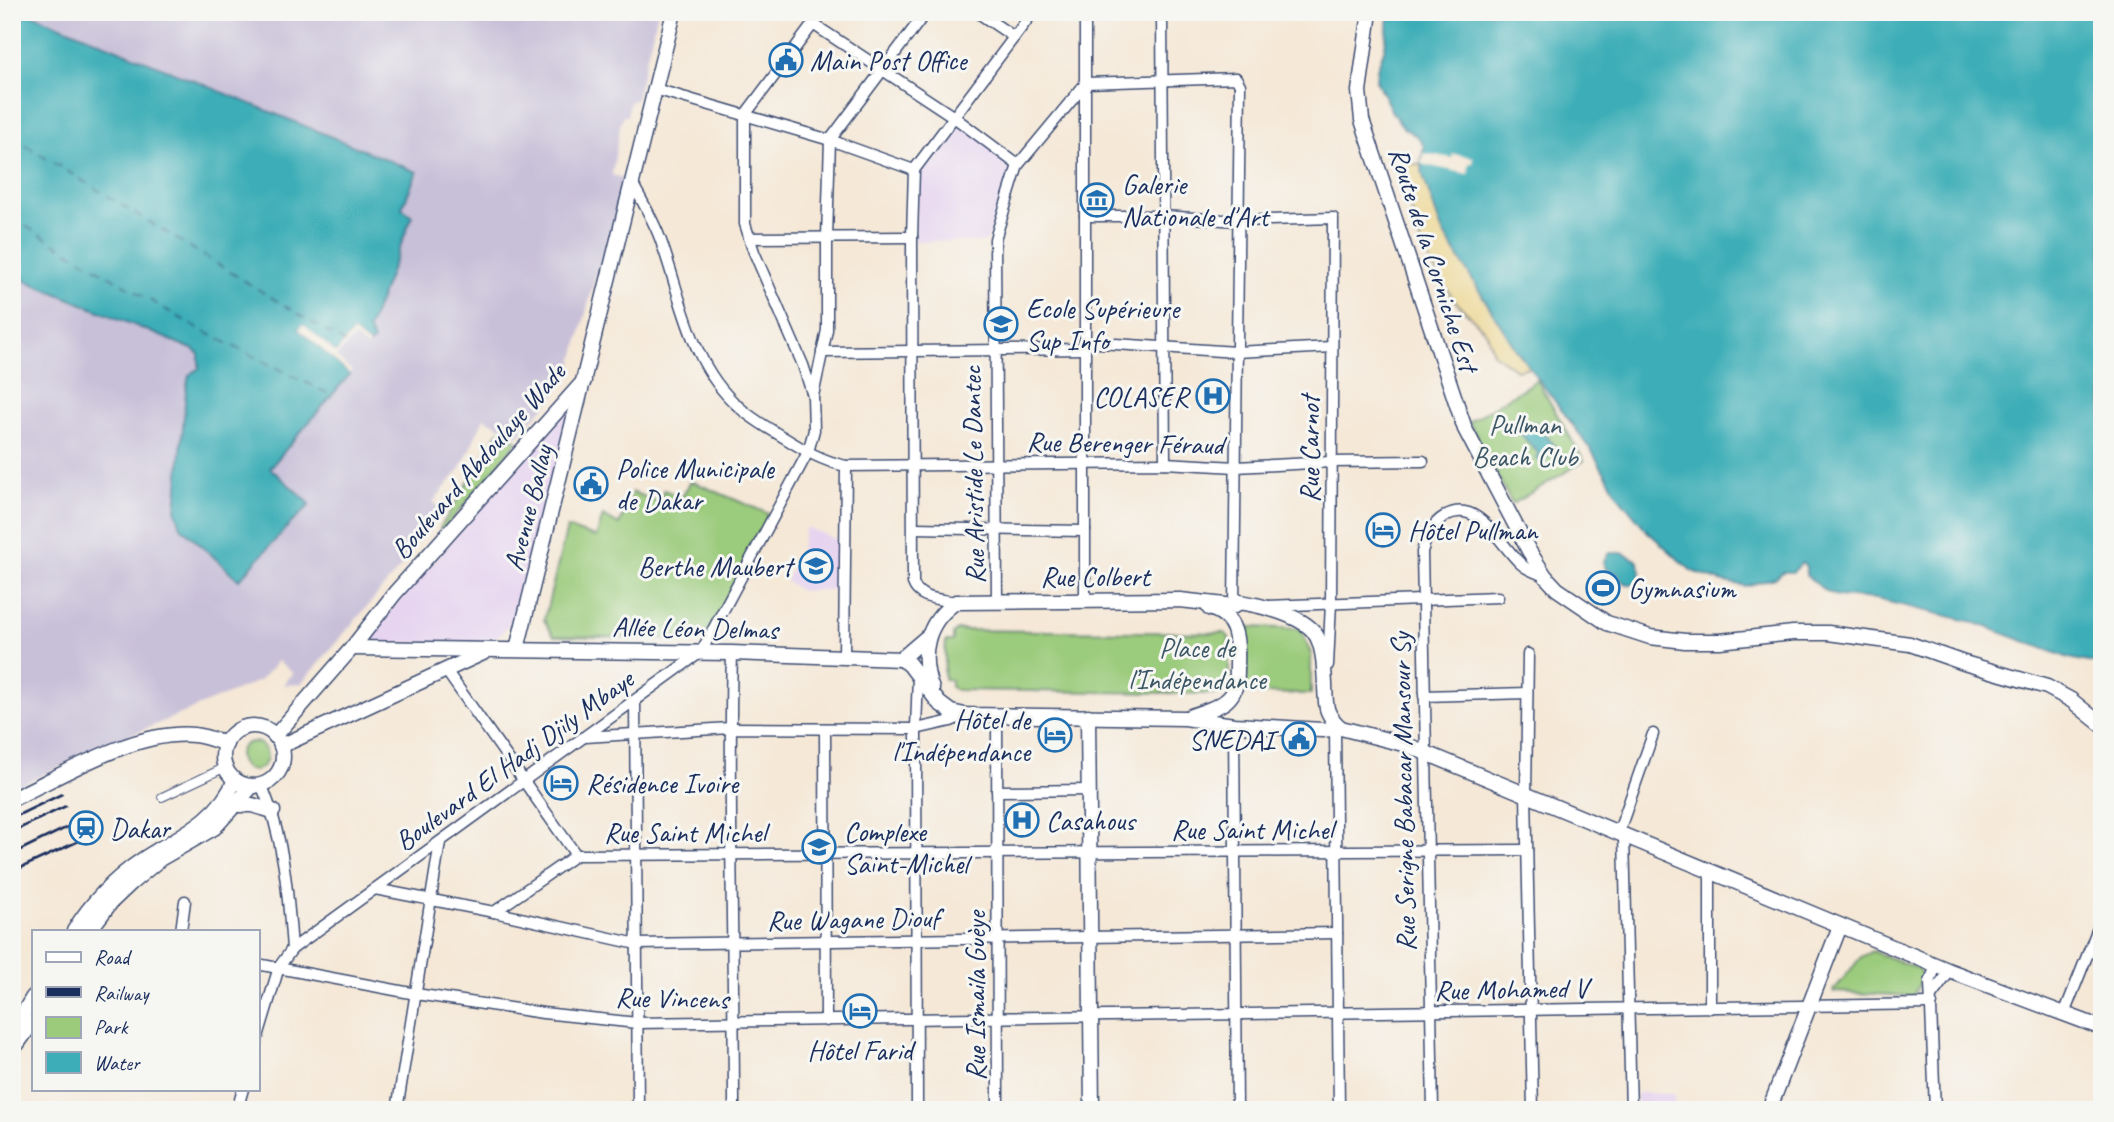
<svg xmlns="http://www.w3.org/2000/svg" width="2114" height="1122" font-family="Caveat,sans-serif">
<style>
.built{fill:#e6d3f0}
.industrial{fill:#c8c0d8}
.green{fill:#9bcb7b;stroke:#5b7d6c;stroke-width:2}
.sand{fill:#eeda9e;stroke:#84847e;stroke-width:2}
.water{fill:#3daeb7;stroke:#2c6e8a;stroke-width:2}
.pier{fill:#f5e8d7}
.lines{fill:none;stroke-linecap:round;stroke-linejoin:round}
.ferry{stroke:#275b7d;stroke-width:2;stroke-dasharray:9 7;stroke-linecap:butt}
.pedestrian-casing{stroke:#3c4b70;stroke-width:10}
.minor-casing{stroke:#3c4b70;stroke-width:13}
.tertiary-casing{stroke:#3c4b70;stroke-width:17}
.pedestrian{stroke:#fff;stroke-width:8}
.minor{stroke:#fff;stroke-width:10}
.tertiary{stroke:#fff;stroke-width:14}
.rail{stroke:#1b2f5e;stroke-width:2.5}
.labels{text-anchor:middle;dominant-baseline:central;stroke-width:6;stroke-linejoin:round;paint-order:stroke}
.poi-label{font-size:28px;fill:#1b2f5e;stroke:#f6f6f2;text-anchor:start}
.street-label{font-size:28px;fill:#1b2f5e;stroke:#f6f6f2}
.park-label{font-size:28px;fill:#3b5665;stroke:#f6f6f2}
</style>
<rect width="100%" height="100%" fill="#f6f6f2"/>
<filter id="ink" filterUnits="userSpaceOnUse"><feTurbulence type="fractalNoise" baseFrequency=".0143" numOctaves="2"/><feDisplacementMap in="SourceGraphic" scale="14" xChannelSelector="R" yChannelSelector="G"/><feConvolveMatrix kernelMatrix="1 2 1 2 8 2 1 2 1" color-interpolation-filters="sRGB"/></filter>
<filter id="wash" filterUnits="userSpaceOnUse"><feTurbulence type="fractalNoise" baseFrequency=".00686" numOctaves="4" result="noise"/><feDisplacementMap in="SourceGraphic" scale="28" xChannelSelector="R" yChannelSelector="G"/><feGaussianBlur stdDeviation="1.57" result="paint"/><feColorMatrix in="noise" values="0 0 0 0 0 0 0 0 0 0 0 0 0 0 0 0 0 1.4 0 .05"/><feComposite in="paint" operator="in"/></filter>
<g filter="url(#wash)">
<rect width="100%" height="100%" fill="#f5e8d7"/>
<g class="built">
<polygon points="958,119 1018,162 987,242 914,241 920,170"/>
<polygon points="577,396 519,607 514,620 491,643 363,643"/>
<polygon points="806,527 840,541 839,589 801,591 786,581 800,550"/>
<polygon points="1637,1093 1674,1094 1674,1110 1636,1110"/>
</g>
<polygon class="industrial" points="12,12 658,12 636,99 630,102 627,116 623,116 620,125 612,175 625,179 603,270 597,270 572,366 555,395 518,436 484,418 461,468 433,502 440,507 405,562 301,684 283,685 293,673 278,661 259,681 119,740 12,789"/>
<g class="green">
<polygon points="1537,380 1584,461 1512,504 1469,422"/>
<polygon points="499,431 518,441 444,529 440,528"/>
<polygon points="691,481 769,514 712,628 696,639 554,636 544,620 567,528 596,537 603,516 619,525 632,492 659,502 664,490 682,497"/>
<polygon points="1248,627 1301,629 1311,654 1311,694 1246,693"/>
<polygon points="957,630 1224,633 1229,637 1229,685 1222,694 956,690 951,687 951,680 944,679 946,641 953,641 953,634"/>
<circle cx="253" cy="756" r="14"/>
<polygon points="1872,951 1919,969 1922,978 1913,996 1834,992 1834,990 1861,957"/>
</g>
<polygon class="sand" points="1398,164 1421,164 1442,231 1515,348 1530,367 1516,370 1493,353 1487,333 1454,300 1423,251"/>
<g class="water">
<polygon points="12,12 27,12 417,172 402,208 412,216 368,330 374,341 369,345 353,332 336,353 303,325 299,329 350,374 270,468 309,503 309,506 289,525 239,580 181,527 176,511 186,391 189,375 199,368 199,354 192,349 12,275"/>
<polygon points="1392,12 2102,12 2102,665 2069,658 1973,622 1876,599 1837,596 1824,590 1806,575 1806,567 1802,563 1793,572 1783,572 1775,578 1746,586 1724,582 1692,571 1648,532 1619,497 1590,448 1515,348 1442,231 1423,176 1421,164 1424,146 1418,137 1404,128 1393,114 1376,80 1377,69 1385,47 1389,16"/>
<polygon points="1535,422 1557,449 1541,463 1537,458 1540,455 1521,434"/>
<polygon points="1609,553 1622,553 1637,560 1641,571 1637,582 1630,585 1623,582 1617,573 1606,569 1603,562"/>
</g>
<g class="pier">
<polygon points="1423,153 1452,158 1453,154 1473,157 1473,163 1469,163 1468,174 1421,164"/>
<polygon points="303,324 336,353 353,332 369,345 367,348 354,337 336,357 352,371 350,374 299,329"/>
</g>
<g class="lines">
<g class="ferry">
<polyline points="12,137 345,343"/>
<polyline points="12,218 197,328 331,395"/>
</g>
</g>
</g>
<g filter="url(#ink)">
<g class="lines">
<defs>
<polyline id="pedestrian" points="162,797 226,767"/>
<g id="minor">
<polyline points="977,12 1014,37"/>
<polyline points="1162,12 1165,463"/>
<polyline points="813,24 954,117 1018,165"/>
<polyline points="655,89 830,140 914,170"/>
<path d="M 914,170 L 912,237 L 913,583 C 919,600 940,599 956,602"/>
<polyline points="914,170 1033,12"/>
<path d="M 631,181 C 642,201 655,222 662,244 C 682,300 691,366 739,407 C 752,419 768,428 783,437 C 804,450 822,461 846,466 L 1165,463 L 1236,467 L 1331,462 L 1423,461"/>
<polyline points="1085,216 1163,216 1238,221 1333,218 1331,603 1328,665"/>
<polyline points="749,238 912,237"/>
<polyline points="1085,342 1236,352 1332,347"/>
<polyline points="822,352 1085,349"/>
<polyline points="813,396 827,330 827,237 830,140 926,12"/>
<polyline points="914,528 1085,531"/>
<polyline points="1085,600 1085,12"/>
<polyline points="997,601 995,239 1018,165 1086,83 1236,78 1240,85 1234,606"/>
<polyline points="1267,606 1498,597"/>
<path d="M 732,653 C 728,805 734,958 734,1110"/>
<polyline points="1528,654 1526,795 1533,1110"/>
<polyline points="844,657 846,466"/>
<polyline points="445,669 576,855"/>
<polyline points="1424,696 1527,693"/>
<polyline points="635,701 638,1110"/>
<polyline points="997,715 998,1110"/>
<polyline points="1234,725 1237,1110"/>
<polyline points="825,729 826,1021"/>
<polyline points="1335,729 1339,1110"/>
<polyline points="585,737 730,728 916,729 951,721 965,715"/>
<path d="M 261,784 C 284,836 288,893 292,949"/>
<polyline points="997,791 1089,790"/>
<polyline points="1618,834 1653,734"/>
<polyline points="1624,836 1631,1110"/>
<polyline points="576,855 1527,850"/>
<polyline points="1710,872 1710,1008"/>
<polyline points="375,889 494,912 637,944 1337,933"/>
<polyline points="494,912 576,855"/>
<polyline points="181,931 185,901"/>
<polyline points="257,964 416,994 543,1013 637,1023 1932,1004"/>
<polyline points="1932,995 1950,971"/>
<polyline points="2064,1014 2102,918"/>
<polyline points="257,1040 279,967 292,949 701,652 808,452 814,430 813,396 803,365 754,252 745,224 745,115 822,12"/>
<polyline points="237,1110 243,1089"/>
<polyline points="397,1110 440,842"/>
<polyline points="917,1110 916,729 918,676"/>
<path d="M 1433,1110 L 1422,552 C 1426,538 1431,524 1445,516 C 1478,497 1500,545 1521,564 C 1527,570 1537,573 1545,576"/>
<polyline points="1935,1110 1930,982 1936,965"/>
</g>
<g id="tertiary">
<polyline points="1370,12 1359,91 1362,120 1465,429 1529,551 1545,576 1557,589 1607,623 1650,637 1685,641 1720,641 1793,633 1828,633 1910,644 1964,663 2047,687 2071,700 2102,725"/>
<polyline points="352,648 732,653 901,659"/>
<polyline points="517,649 674,12"/>
<polyline points="901,659 909,664 939,703 951,712 965,715 1185,718 1234,725 1322,730 1341,728 1407,745 1950,971 2102,1028"/>
<polyline points="901,659 928,636"/>
<path d="M 932,689 C 919,655 926,622 956,602 L 1180,600 L 1234,606 L 1239,602 C 1260,605 1300,615 1314,632 C 1324,645 1324,669 1325,684 C 1326,706 1324,713 1341,728"/>
<polyline points="1088,716 1092,1110"/>
<path d="M 1189,717 C 1201,712 1220,708 1229,698 C 1237,690 1237,677 1237,666 C 1238,641 1238,616 1209,608"/>
<circle cx="253" cy="756" r="30"/>
<polyline points="275,736 352,648 395,593 584,381"/>
<polyline points="281,746 483,653"/>
<path d="M 12,799 C 65,774 135,730 194,735 C 205,736 215,740 226,744"/>
<polyline points="236,805 252,805 273,811"/>
<path d="M 74,931 C 90,904 115,878 142,860 C 178,836 217,822 235,780"/>
<polyline points="89,931 111,902 131,883 160,859 214,828 252,786"/>
<polyline points="12,1032 33,997"/>
<polyline points="12,1051 33,1022"/>
<polyline points="1769,1110 1840,926"/>
</g>
</defs>
<use href="#pedestrian" class="pedestrian-casing"/>
<use href="#minor" class="minor-casing"/>
<use href="#tertiary" class="tertiary-casing"/>
<use href="#pedestrian" class="pedestrian"/>
<use href="#minor" class="minor"/>
<use href="#tertiary" class="tertiary"/>
<g class="rail">
<polyline points="12,818 62,794"/>
<polyline points="12,832 66,806"/>
<polyline points="12,854 74,824"/>
<polyline points="12,872 81,840"/>
</g>
</g>
</g>
<defs>
<symbol id="civic-ring" viewBox="-11 -11 22 22"><circle r="9.5" fill="#f6f6f2" stroke="#1f6fb2" stroke-width="1.5"/><path d="M-.6-6.5H3V-4.5H.6V-3L4-1V1h2V6H-6V1h2V-1L-.6-3ZM-1.2 2.5V6h2.4V2.5Z" fill="#1f6fb2"/></symbol>
<symbol id="museum-ring" viewBox="-11 -11 22 22"><circle r="9.5" fill="#f6f6f2" stroke="#1f6fb2" stroke-width="1.5"/><path d="M0-6L6-3V-2H-6V-3ZM-5-1h2V3h-2ZM-1-1h2V3h-2ZM3-1h2V3H3ZM-6 4H6V6H-6Z" fill="#1f6fb2"/></symbol>
<symbol id="university-ring" viewBox="-11 -11 22 22"><circle r="9.5" fill="#f6f6f2" stroke="#1f6fb2" stroke-width="1.5"/><path d="M0-5L7-2L0 1L-7-2ZM-4 1L0 2.5L4 1V4Q0 6-4 4Z" fill="#1f6fb2"/></symbol>
<symbol id="hospital-ring" viewBox="-11 -11 22 22"><circle r="9.5" fill="#f6f6f2" stroke="#1f6fb2" stroke-width="1.5"/><path d="M-5-5h3v3.5h4V-5h3V5h-3V1.5h-4V5h-3Z" fill="#1f6fb2"/></symbol>
<symbol id="hotel-ring" viewBox="-11 -11 22 22"><circle r="9.5" fill="#f6f6f2" stroke="#1f6fb2" stroke-width="1.5"/><path d="M-6-4.5h1.5V1H6V5H4.5V3h-9V5H-6ZM-4 0a1.8 1.8 0 1 1 3.6 0ZM.5 0V-2.5h3Q6-2.5 6 0Z" fill="#1f6fb2"/></symbol>
<symbol id="school-ring" viewBox="-11 -11 22 22"><circle r="9.5" fill="#f6f6f2" stroke="#1f6fb2" stroke-width="1.5"/><path d="M0-5L7-2L0 1L-7-2ZM-4 1L0 2.5L4 1V4Q0 6-4 4Z" fill="#1f6fb2"/></symbol>
<symbol id="stadium-ring" viewBox="-11 -11 22 22"><circle r="9.5" fill="#f6f6f2" stroke="#1f6fb2" stroke-width="1.5"/><path d="M0-5a6.5 5 0 1 0 0 10a6.5 5 0 1 0 0-10ZM-3.5-1.8h7v3.6h-7Z" fill="#1f6fb2"/></symbol>
<symbol id="station-ring" viewBox="-11 -11 22 22"><circle r="9.5" fill="#f6f6f2" stroke="#1f6fb2" stroke-width="1.5"/><path d="M-3-6H3Q5-6 5-4V2Q5 4 3 4L4.5 6H3L1.5 4h-3L-3 6H-4.5L-3 4Q-5 4-5 2V-4Q-5-6-3-6ZM-3.5-4v3h7v-3ZM-3.5 1v1.5H-2V1ZM2 1v1.5H3.5V1Z" fill="#1f6fb2"/></symbol>
</defs>
<g fill-rule="evenodd">
<use href="#civic-ring" x="767" y="41" width="38" height="38"/>
<use href="#museum-ring" x="1078" y="181" width="38" height="38"/>
<use href="#university-ring" x="982" y="305" width="38" height="38"/>
<use href="#hospital-ring" x="1194" y="377" width="38" height="38"/>
<use href="#civic-ring" x="572" y="465" width="38" height="38"/>
<use href="#hotel-ring" x="1364" y="511" width="38" height="38"/>
<use href="#school-ring" x="797" y="547" width="38" height="38"/>
<use href="#stadium-ring" x="1584" y="569" width="38" height="38"/>
<use href="#hotel-ring" x="1036" y="716" width="38" height="38"/>
<use href="#civic-ring" x="1280" y="720" width="38" height="38"/>
<use href="#hotel-ring" x="542" y="764" width="38" height="38"/>
<use href="#hospital-ring" x="1003" y="801" width="38" height="38"/>
<use href="#station-ring" x="67" y="809" width="38" height="38"/>
<use href="#university-ring" x="800" y="828" width="38" height="38"/>
<use href="#hotel-ring" x="841" y="992" width="38" height="38"/>
</g>
<g class="labels">
<g class="poi-label">
<text x="810" y="60">Main Post Office</text>
<text x="1122" y="184">Galerie<tspan x="1122" dy="32">Nationale d'Art</tspan></text>
<text x="1026" y="308">Ecole Supérieure<tspan x="1026" dy="32">Sup Info</tspan></text>
<text x="1188" y="396" text-anchor="end">COLASER</text>
<text x="616" y="468">Police Municipale<tspan x="616" dy="32">de Dakar</tspan></text>
<text x="1408" y="530">Hôtel Pullman</text>
<text x="792" y="566" text-anchor="end">Berthe Maubert</text>
<text x="1628" y="588">Gymnasium</text>
<text x="1030" y="719" text-anchor="end">Hôtel de<tspan x="1030" dy="32">l'Indépendance</tspan></text>
<text x="1274" y="739" text-anchor="end">SNEDAI</text>
<text x="586" y="783">Résidence Ivoire</text>
<text x="1046" y="820">Casahous</text>
<text x="110" y="828">Dakar</text>
<text x="844" y="831">Complexe<tspan x="844" dy="32">Saint-Michel</tspan></text>
<text x="860" y="1050" text-anchor="middle">Hôtel Farid</text>
</g>
<g class="street-label">
<text transform="translate(1434 259) rotate(72)">Route de la Corniche Est</text>
<text transform="translate(1125 443) rotate(1)">Rue Berenger Féraud</text>
<text transform="translate(1309 449) rotate(-90)">Rue Carnot</text>
<text transform="translate(478 461) rotate(-49)">Boulevard Abdoulaye Wade</text>
<text transform="translate(973 475) rotate(-91)">Rue Aristide Le Dantec</text>
<text transform="translate(528 508) rotate(-76)">Avenue Ballay</text>
<text x="1095" y="576">Rue Colbert</text>
<text transform="translate(695 628) rotate(1)">Allée Léon Delmas</text>
<text transform="translate(514 760) rotate(-36)">Boulevard El Hadj Djily Mbaye</text>
<text transform="translate(1403 792) rotate(-91)">Rue Serigne Babacar Mansour Sy</text>
<text x="1252" y="829">Rue Saint Michel</text>
<text x="685" y="832">Rue Saint Michel</text>
<text transform="translate(853 919) rotate(-1)">Rue Wagane Diouf</text>
<text transform="translate(1511 989) rotate(-1)">Rue Mohamed V</text>
<text transform="translate(975 996) rotate(-90)">Rue Ismaila Guèye</text>
<text transform="translate(672 998) rotate(1)">Rue Vincens</text>
</g>
<g class="park-label">
<text x="1525" y="424">Pullman<tspan x="1525" dy="32">Beach Club</tspan></text>
<text x="1197" y="647">Place de<tspan x="1197" dy="32">l’Indépendance</tspan></text>
</g>
</g>
<rect width="2114" height="1122" fill="none" stroke="#f6f6f2" stroke-width="42"/>
<rect x="32" y="930" width="228" height="161" fill="#f6f6f2" stroke="#9ea6b7" stroke-width="2"/>
<rect x="46" y="952" width="35" height="10" fill="#ffffff" stroke="#9ea6b7" stroke-width="2"/>
<text x="94" y="964" font-size="21" fill="#1b2f5e">Road</text>
<rect x="46" y="987" width="35" height="10" fill="#1b2f5e" stroke="#9ea6b7" stroke-width="2"/>
<text x="94" y="1000" font-size="21" fill="#1b2f5e">Railway</text>
<rect x="46" y="1017" width="35" height="21" fill="#9bcb7b" stroke="#9ea6b7" stroke-width="2"/>
<text x="94" y="1034" font-size="21" fill="#1b2f5e">Park</text>
<rect x="46" y="1052" width="35" height="21" fill="#3daeb7" stroke="#9ea6b7" stroke-width="2"/>
<text x="94" y="1070" font-size="21" fill="#1b2f5e">Water</text>
</svg>
